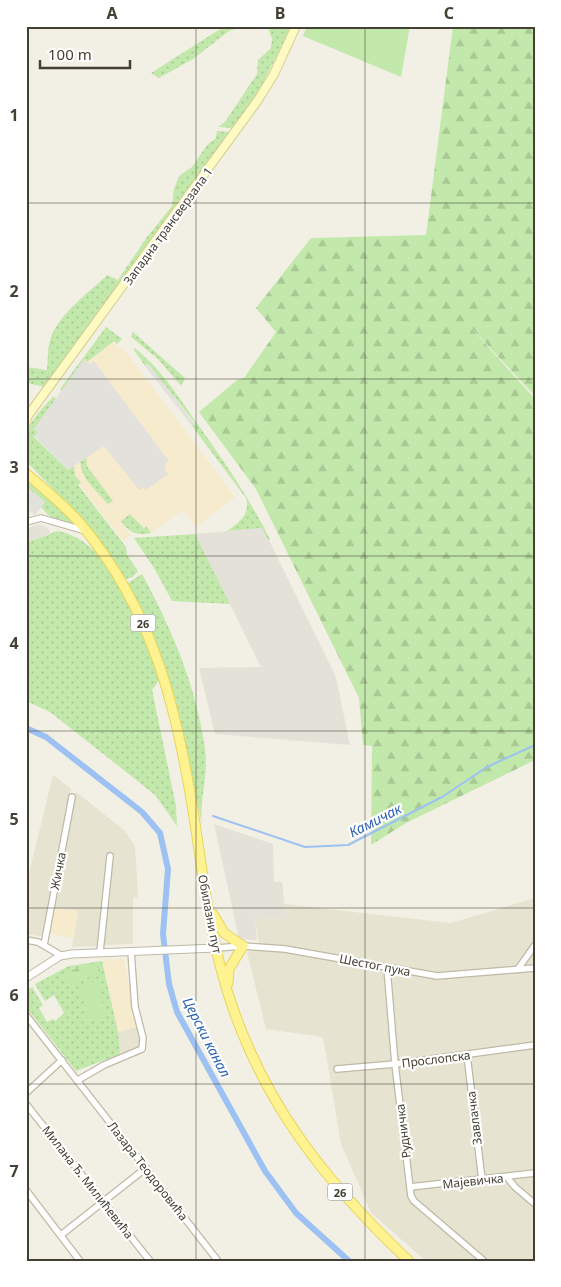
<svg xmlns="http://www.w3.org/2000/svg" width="561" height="1287" font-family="'Noto Sans',sans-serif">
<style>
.residential{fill:#e7e3d1}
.commercial{fill:#f6ebcd}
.industrial{fill:#e4e1d9}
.grass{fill:url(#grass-dots)}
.forest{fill:url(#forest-firs)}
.pitch{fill:#c2e8ab}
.parking{fill:#e3e1dc}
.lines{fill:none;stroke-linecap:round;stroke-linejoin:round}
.stream{stroke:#9dc1f2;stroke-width:2}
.canal{stroke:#9dc1f2;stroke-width:6}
.minor-casing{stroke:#bebaa6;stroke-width:8}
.tertiary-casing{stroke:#bebaa6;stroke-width:9}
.secondary-casing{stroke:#d4ce92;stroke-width:10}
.primary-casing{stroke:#e7d55d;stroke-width:11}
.minor{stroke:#fff;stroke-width:5.5}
.tertiary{stroke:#fff;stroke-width:7}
.secondary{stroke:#fffac1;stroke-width:8}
.primary{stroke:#fff290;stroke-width:9}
.grid{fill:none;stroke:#444134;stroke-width:1;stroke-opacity:0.55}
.labels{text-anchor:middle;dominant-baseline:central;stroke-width:4.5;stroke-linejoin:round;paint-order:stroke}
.shield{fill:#fff;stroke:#7c7a71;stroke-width:1}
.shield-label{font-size:11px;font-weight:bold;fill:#444134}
.street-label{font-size:12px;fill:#444134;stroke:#fff}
.water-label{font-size:14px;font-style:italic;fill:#2a62b3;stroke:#fff}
.neatline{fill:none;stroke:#444134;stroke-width:2}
.grid-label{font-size:16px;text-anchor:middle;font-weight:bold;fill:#444134}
</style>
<defs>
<pattern id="grass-dots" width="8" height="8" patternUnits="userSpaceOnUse" patternTransform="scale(1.25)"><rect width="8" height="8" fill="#c2e8ab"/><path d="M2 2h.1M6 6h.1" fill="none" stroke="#a8c894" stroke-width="1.8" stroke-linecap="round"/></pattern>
<pattern id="forest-firs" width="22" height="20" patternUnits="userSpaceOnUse" patternTransform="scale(1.25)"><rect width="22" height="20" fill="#c2e8ab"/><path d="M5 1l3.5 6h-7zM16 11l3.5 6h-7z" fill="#a8c894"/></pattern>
</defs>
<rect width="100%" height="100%" fill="#f2f0e4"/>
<g class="residential">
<polygon points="53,775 71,789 45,932 41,936 38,936 26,934 26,885"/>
<polygon points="76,792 124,830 135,846 138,897 133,898 133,944 104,945 112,854 109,853 99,946 72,947 78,912 55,908"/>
<polygon points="535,898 535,1261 426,1261 371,1213 341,1144 323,1037 266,1029 247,952 260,950 255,919 286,918 283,904 451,923"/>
<polygon points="137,1027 141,1044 139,1047 120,1054 116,1032"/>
</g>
<g class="commercial">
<polygon points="114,341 121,350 123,348 235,497 196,527 183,510 151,533 130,514 121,522 131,535 123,541 38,432 64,386 90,358"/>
<polygon points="55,908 78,911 73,938 50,934"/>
<polygon points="102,959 124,959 137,1027 118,1032"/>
</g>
<g class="industrial">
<polygon points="38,524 48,528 50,533 26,543 26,529"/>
<polygon points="263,528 336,677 350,745 215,734 199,668 261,667 195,534"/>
<polygon points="214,824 273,844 274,882 282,882 286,918 255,919 257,940 239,939"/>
</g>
<g class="grass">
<polygon points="225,26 292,26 262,85 233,128 218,127 225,122 257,74 258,60 271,48 272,39 268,28 239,28 229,31 193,59 159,78 151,73"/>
<path d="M 217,131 L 231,132 L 44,387 L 28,383 L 26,367 L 47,370 C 48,359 47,346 52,335 C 62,311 89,293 107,275 L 118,280 L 147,237 L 172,206 L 174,189 L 179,176 L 192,167 L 207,145 L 216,138 Z"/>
<polygon points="106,327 122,339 117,344 114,341 87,362 84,360 71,402 60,389"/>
<polygon points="133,332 185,378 181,386 158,359 131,337"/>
<path d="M 135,348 C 160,368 176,393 194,419 C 222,458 248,496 270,539 L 269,541 L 262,528 L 227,531 C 238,523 251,515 246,498 L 192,426 L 195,423 L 148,364 L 145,366 L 134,350 Z"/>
<path d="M 53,397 L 59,399 L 55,401 L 34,429 L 38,432 L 34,437 L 68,470 L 74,466 L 75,476 L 81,482 L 78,485 L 126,547 L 127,555 L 138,571 L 133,577 L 126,579 L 124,577 L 91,529 L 26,461 C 27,455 26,446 26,438 C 28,422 44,406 53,397 Z"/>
<path d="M 85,441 L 87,466 L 113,501 L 108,504 C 87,480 80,480 79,446 Z"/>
<polygon points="26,478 76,524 53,520 41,507 45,502 26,487"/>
<path d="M 130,514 L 144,528 L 146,526 L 151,533 C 136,536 130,533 121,521 Z"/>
<path d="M 57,531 C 113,539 142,632 161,678 L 152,690 L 176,806 L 177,826 L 156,796 L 135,779 L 50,712 L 26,701 L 26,543 Z"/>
<polygon points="195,534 230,604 172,601 154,568 134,538"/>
<path d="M 142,574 C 171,627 197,688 205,749 C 209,774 199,800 202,825 L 180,718 L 162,658 L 128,585 L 128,583 Z"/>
<polygon points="102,961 118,1032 120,1054 76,1071 26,1007 28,998 26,990 32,987 43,1005 39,1008 47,1022 53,1019 55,1021 64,1013 54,995 45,1001 35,984 69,966"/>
</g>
<g class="forest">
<polygon points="453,26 535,26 535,396 463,319 535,399 535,760 406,823 371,845 372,746 363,745 359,698 256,489 199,412 237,380 244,378 276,332 256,308 311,238 426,235"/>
<path d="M 95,966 L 100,969 L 99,976 L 77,981 L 73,985 L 65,981 L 64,975 C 74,969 83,965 95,966 Z"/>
</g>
<g class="pitch">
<polygon points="307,26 410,26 401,77 303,36"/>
<polygon points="98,981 106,1017 88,1021 80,985"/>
</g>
<g class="parking">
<polygon points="84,359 90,364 94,361 169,461 166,463 165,470 168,474 146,490 144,487 139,490 104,446 68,470 34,436 38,432 34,429"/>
<polygon points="148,364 195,424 192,426 145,366"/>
<polygon points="26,487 45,502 35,515 26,509"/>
</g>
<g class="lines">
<polyline class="stream" points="213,816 305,847 348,845 442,797 487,767 535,745"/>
<polyline class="canal" points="26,728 46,737 142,812 160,833 168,869 163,934 169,984 177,1012 265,1171 296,1213 349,1261"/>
<defs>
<g id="minor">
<polyline points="26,522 41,518 86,531"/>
<polyline points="26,940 38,942 62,956"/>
<polyline points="44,945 72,797"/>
<polyline points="216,948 243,946 285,949 437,976 535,968"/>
<polyline points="100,952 110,856"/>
<polyline points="387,968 395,1064 411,1196 414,1201 484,1261"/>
<polyline points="518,969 535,945"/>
<polyline points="26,1015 218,1261"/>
<polyline points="467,1055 482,1180"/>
<polyline points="337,1069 395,1064 535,1045"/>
<polyline points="78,1080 104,1065 142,1049 143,1038 135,1007 131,951"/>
<polyline points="26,1093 62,1060"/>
<polyline points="26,1104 150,1261"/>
<polyline points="507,1177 515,1187 535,1204"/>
<polyline points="410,1187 535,1173"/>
<polyline points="26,1190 80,1261"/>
<polyline points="61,1235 146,1168"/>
</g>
<polyline id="tertiary" points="26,978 60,956 72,954 216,948"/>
<polyline id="secondary" points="26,423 27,417 258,100 274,74 296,26"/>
<g id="primary">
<path d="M 26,473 C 44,489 63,504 79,522 C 156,612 179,717 196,830 C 204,884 211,939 227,990 C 261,1101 326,1183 409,1261"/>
<polyline points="213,914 224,933 243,946 229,969 228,983"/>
</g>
</defs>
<use href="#minor" class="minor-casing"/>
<use href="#tertiary" class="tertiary-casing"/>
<use href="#secondary" class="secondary-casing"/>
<use href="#primary" class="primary-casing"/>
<use href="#minor" class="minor"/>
<use href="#tertiary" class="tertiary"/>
<use href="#secondary" class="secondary"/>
<use href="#primary" class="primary"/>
</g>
<path class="grid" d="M 196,26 L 196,1261M 365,26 L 365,1261M 26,203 L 535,203M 26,379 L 535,379M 26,556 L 535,556M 26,731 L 535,731M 26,908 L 535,908M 26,1084 L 535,1084"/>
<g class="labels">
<g class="shield">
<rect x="130.5" y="614.5" width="25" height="17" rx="4"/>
<rect x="327.5" y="1183.5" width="25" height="17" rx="4"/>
</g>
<g class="shield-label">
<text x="143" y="623">26</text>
<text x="340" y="1192">26</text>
</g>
<g class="street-label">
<text transform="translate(168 226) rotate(-54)">Западна трансверзала 1</text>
<text transform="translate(58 871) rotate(-79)">Жичка</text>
<text transform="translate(210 914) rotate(79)">Обилазни пут</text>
<text transform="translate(375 965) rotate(11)">Шестог пука</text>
<text transform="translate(436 1059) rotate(-7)">Прослопска</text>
<text transform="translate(474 1118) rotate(-97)">Завлачка</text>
<text transform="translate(403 1131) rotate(-97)">Рудничка</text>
<text transform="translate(148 1171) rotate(52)">Лазара Теодоровића</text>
<text transform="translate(473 1181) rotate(-6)">Мајевичка</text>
<text transform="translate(88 1182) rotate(52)">Милана Ђ. Милићевића</text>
</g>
<g class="water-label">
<text transform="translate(375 820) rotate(-27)">Камичак</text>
<text transform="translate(207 1037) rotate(63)">Церски канал</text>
</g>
</g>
<rect width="561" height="1287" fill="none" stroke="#ffffff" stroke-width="55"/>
<path d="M40 60v8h90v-8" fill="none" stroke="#444134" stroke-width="2.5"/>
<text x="48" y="60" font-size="15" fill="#444134" stroke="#ffffff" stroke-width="4" paint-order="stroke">100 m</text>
<rect x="28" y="28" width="506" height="1232" class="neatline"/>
<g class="grid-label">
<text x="112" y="19">A</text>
<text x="280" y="19">B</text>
<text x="449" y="19">C</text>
<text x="14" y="121">1</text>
<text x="14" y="297">2</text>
<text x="14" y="473">3</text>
<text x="14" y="649">4</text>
<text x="14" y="825">5</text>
<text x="14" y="1001">6</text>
<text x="14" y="1177">7</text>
</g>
</svg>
